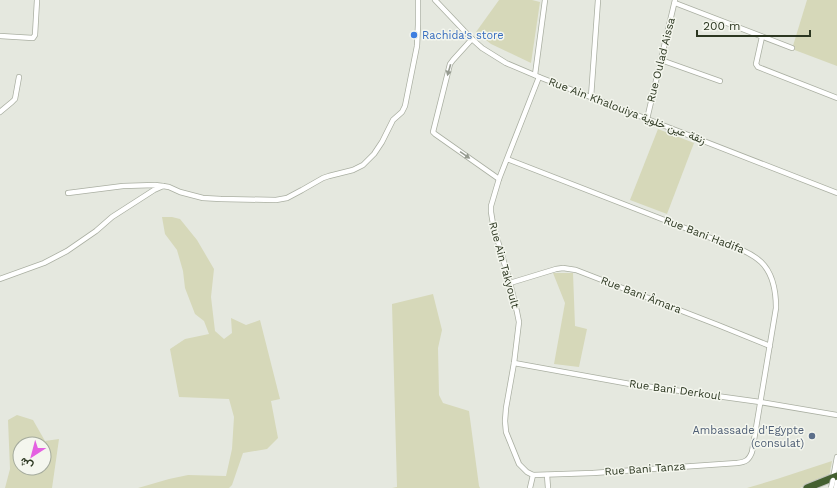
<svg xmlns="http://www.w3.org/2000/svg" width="837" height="488" font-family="'Work Sans',Vazirmatn,sans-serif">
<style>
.green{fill:#d6d8b9;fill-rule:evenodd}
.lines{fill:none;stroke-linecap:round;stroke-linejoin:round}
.minor-casing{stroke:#aaafa2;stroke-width:6}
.highway-casing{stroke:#c0c3bc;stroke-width:9}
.minor{stroke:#fff;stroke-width:4.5}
.highway{stroke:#446030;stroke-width:7}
.minor-bridge-casing{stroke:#aaafa2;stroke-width:6;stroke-linecap:butt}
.minor-bridge{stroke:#fff;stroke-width:4.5}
.oneway{fill:#969b90}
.shop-dot{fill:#3f7fe0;stroke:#f4f6ee;stroke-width:1.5}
.service-dot{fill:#5c6f8a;stroke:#f4f6ee;stroke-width:1.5}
.labels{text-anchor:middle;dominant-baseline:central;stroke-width:3;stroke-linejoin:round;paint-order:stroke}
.shop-label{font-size:11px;fill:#366cbe;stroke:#f4f6ee;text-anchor:start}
.street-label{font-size:11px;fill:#2c3721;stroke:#f4f6ee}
.service-label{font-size:11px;fill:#4e5e75;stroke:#f4f6ee;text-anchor:end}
</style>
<rect width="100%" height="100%" fill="#e5e8df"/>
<g class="green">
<polygon points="499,0 532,0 540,2 531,63 491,44 476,32"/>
<polygon points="807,0 837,0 837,66 792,49"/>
<polygon points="658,129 694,143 667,214 630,200"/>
<polygon points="162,217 172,217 180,219 197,240 214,269 211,297 215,331 224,339 232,333 231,318 246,325 260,320 280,399 271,401 278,438 267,449 243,453 232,485 229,488 138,488 169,479 188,475 226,476 232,449 234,417 229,399 179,397 170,349 185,339 209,334 204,321 195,314 185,288 183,271 177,250 165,234"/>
<polygon points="553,273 573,273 575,326 587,329 579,367 554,364 565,303"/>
<polygon points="433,294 442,330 438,348 439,395 443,403 469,411 479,486 480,488 392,488 397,487 392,304"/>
<path d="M 17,415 L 33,420 L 45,441 L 59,439 L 52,488 L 5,488 L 10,469 L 8,420 ZM 20,444 L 44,444 L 44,468 L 20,468 Z"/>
<polygon points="832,461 829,477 800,488 747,488 777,479"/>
</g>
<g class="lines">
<defs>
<g id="minor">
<polyline points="435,0 472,39 482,48 506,63 539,77 647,119 837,193"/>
<polyline points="675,3 792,48"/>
<polyline points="0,36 33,38 35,35 37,0"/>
<polyline points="762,37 756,64 758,67 837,98"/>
<polyline points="472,39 453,60 450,64 433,132 435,134 499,179"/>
<polyline points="661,60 720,81"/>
<polyline points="535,75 545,0"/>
<polyline points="591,97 598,0"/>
<polyline points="0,112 12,102 15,99 19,77"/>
<polyline points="647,119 675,0"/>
<path d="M 507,159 L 716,240 C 755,254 776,261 776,308 L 752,452 C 749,460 746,462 737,463 L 593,473 L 533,475 L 527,472 L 519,464 L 506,432 L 505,421 L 506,408 L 514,363 L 519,322 L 517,312 L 510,283 L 493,224 L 491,212 L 491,206 L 499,179 L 539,77"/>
<polyline points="68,193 123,186 155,185 163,186"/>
<polyline points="0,279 44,263 67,251 96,231 112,217 154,190 163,186 169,187 180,192 203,198 221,199 276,200 287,198 302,190 323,178 329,176 353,170 363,165 374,154 382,142 393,120 402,112 405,106 417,46 418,25 418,0"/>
<polyline points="510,283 556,269 563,268 576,270 718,325 770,346"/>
<polyline points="514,363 630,384 760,402 837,415"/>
<polyline points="547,475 548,488"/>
<polyline points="833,479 837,457"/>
<polyline points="530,488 533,475"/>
</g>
<polyline id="highway" points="807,488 837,476"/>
</defs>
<use href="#minor" class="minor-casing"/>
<use href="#highway" class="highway-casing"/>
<use href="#minor" class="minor"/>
<use href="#highway" class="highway"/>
<defs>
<g id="minor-bridge">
<polyline points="831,488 833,480"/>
<polyline points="836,488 837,482"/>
</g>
</defs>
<use href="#minor-bridge" class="minor-bridge-casing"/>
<use href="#minor-bridge" class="minor-bridge"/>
</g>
<defs><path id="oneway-solid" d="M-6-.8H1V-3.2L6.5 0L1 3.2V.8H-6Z"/></defs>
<g class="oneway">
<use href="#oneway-solid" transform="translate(449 70) rotate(106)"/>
<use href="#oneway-solid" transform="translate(465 155) rotate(35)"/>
</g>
<circle class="shop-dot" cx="414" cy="35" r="4"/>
<circle class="service-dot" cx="812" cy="436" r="4"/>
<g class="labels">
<g class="shop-label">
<text x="422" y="35">Rachida's store</text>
</g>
<g class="street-label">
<text transform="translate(661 60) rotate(-76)">Rue Oulad Aissa</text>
<text transform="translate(627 111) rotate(21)">Rue Ain Khalouiya زنقة عين خلوية</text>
<text transform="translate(704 235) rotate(21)">Rue Bani Hadifa</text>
<text transform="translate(504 265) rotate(75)">Rue Ain Takyoult</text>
<text transform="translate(641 295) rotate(21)">Rue Bani Âmara</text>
<text transform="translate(675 390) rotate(8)">Rue Bani Derkoul</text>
<text transform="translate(645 469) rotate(-4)">Rue Bani Tanza</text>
</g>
<g class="service-label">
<text x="804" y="430">Ambassade d'Egypte<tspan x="804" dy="13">(consulat)</tspan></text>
</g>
</g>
<g transform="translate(32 456) rotate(216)"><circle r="19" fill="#f4f6ee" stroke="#a4aa9c"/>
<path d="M0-3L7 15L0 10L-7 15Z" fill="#e461e1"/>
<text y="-6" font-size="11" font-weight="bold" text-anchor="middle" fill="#2c3721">ش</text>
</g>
<path d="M697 30v6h113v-6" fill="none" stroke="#2c3721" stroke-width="2"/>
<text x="703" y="30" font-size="12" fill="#2c3721" stroke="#f4f6ee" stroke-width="3" paint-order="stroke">200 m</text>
</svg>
